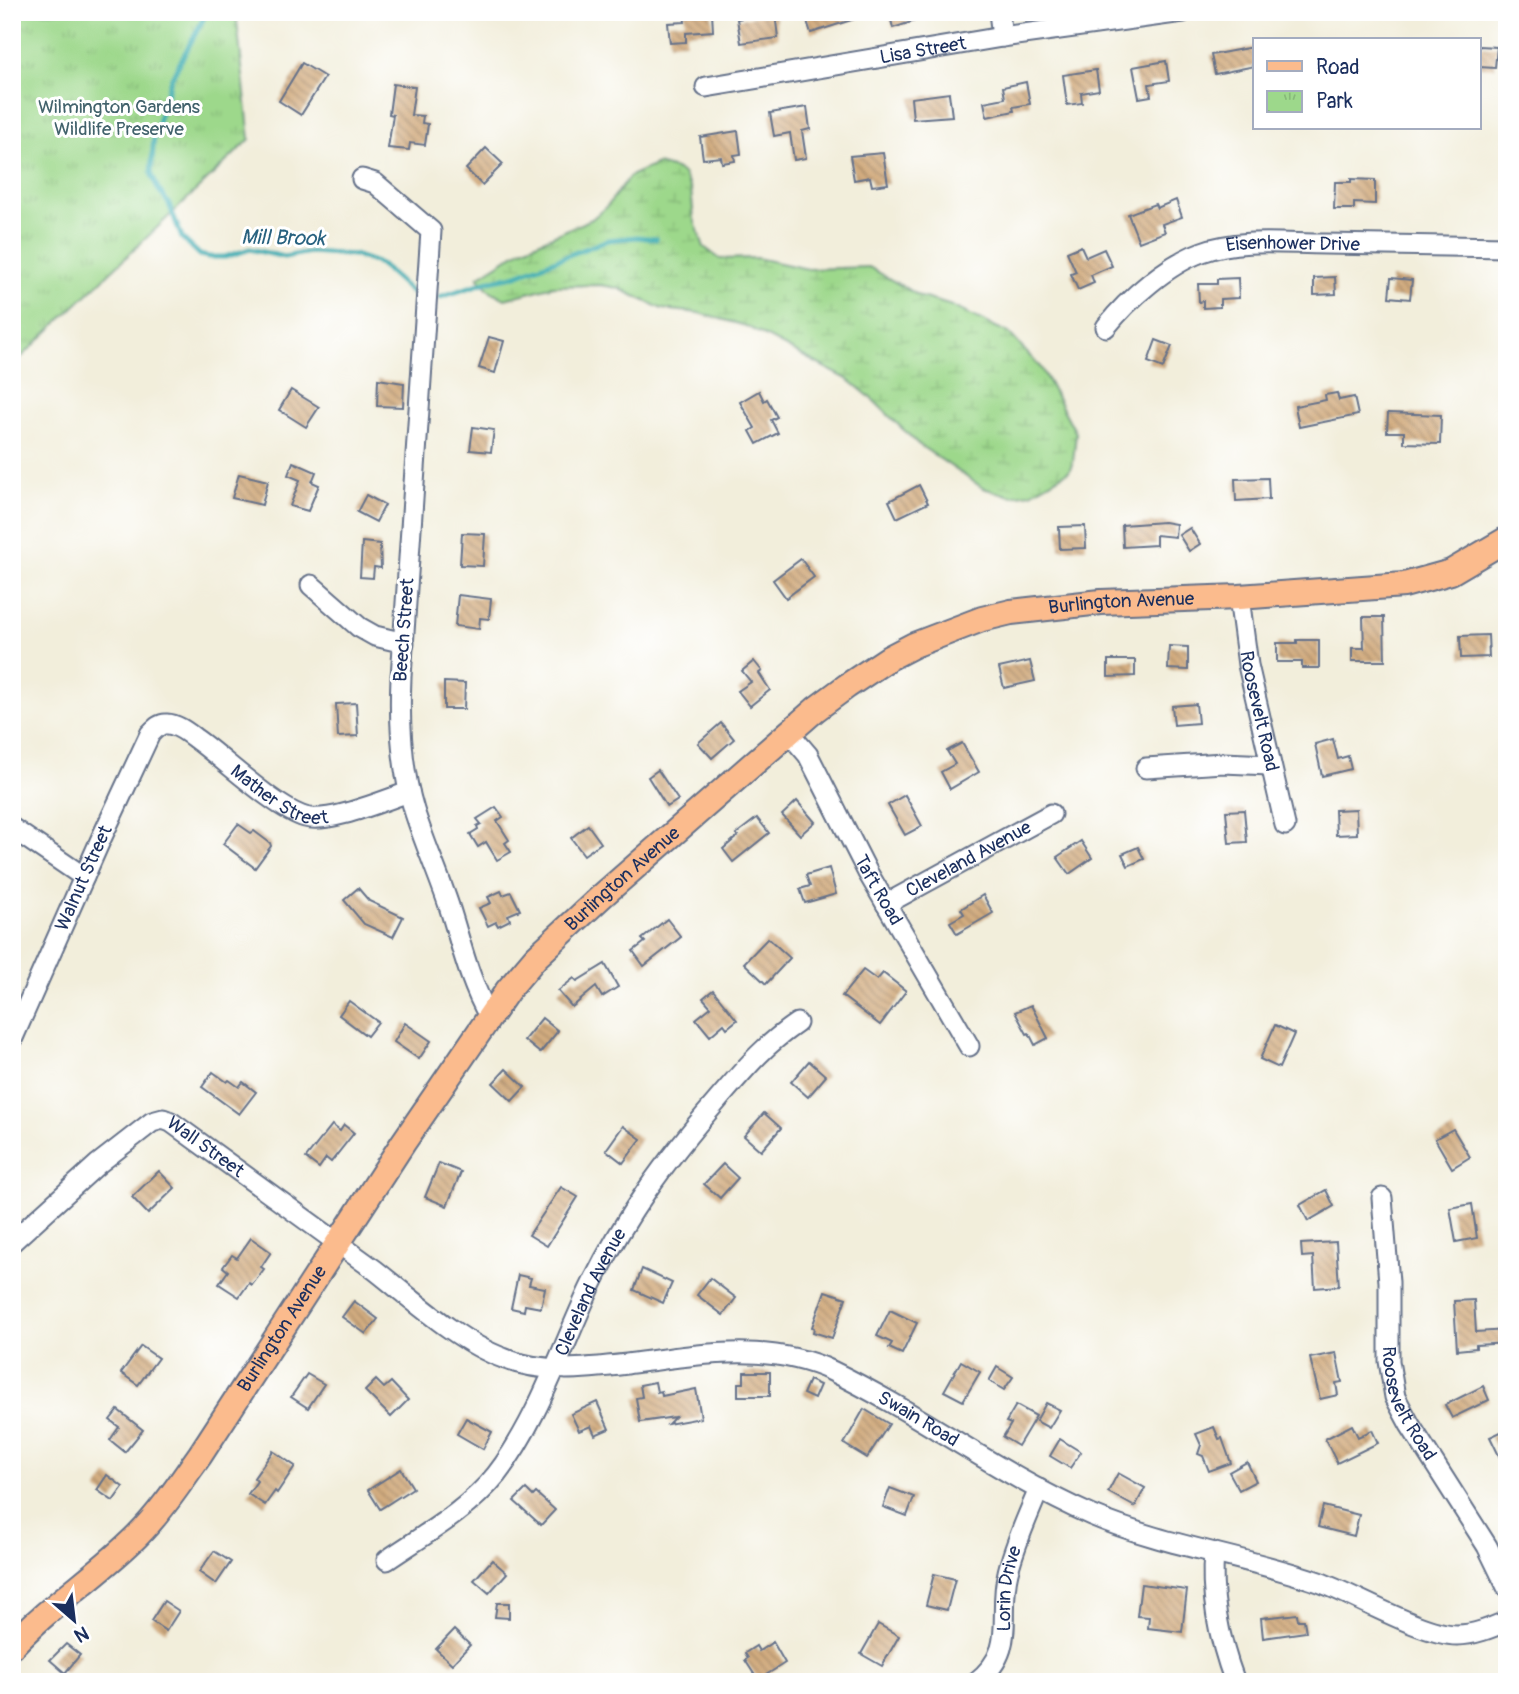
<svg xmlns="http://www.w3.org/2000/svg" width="1519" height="1694" font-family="Pangolin,sans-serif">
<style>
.wetland{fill:url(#wetland-marsh);stroke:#5c8474;stroke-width:2}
.park{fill:url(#park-tufts);stroke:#5c8474;stroke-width:2}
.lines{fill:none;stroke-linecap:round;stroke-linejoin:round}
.stream{stroke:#39abb1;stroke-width:5}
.building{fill:url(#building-back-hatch)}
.minor-casing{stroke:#66728a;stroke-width:23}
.major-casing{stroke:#66728a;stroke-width:28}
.minor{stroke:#fff;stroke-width:19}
.major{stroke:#fbbb8d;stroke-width:24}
.labels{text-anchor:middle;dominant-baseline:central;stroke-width:6;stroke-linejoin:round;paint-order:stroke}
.street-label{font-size:19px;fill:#1b2f5e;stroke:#fff}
.park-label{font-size:19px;fill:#42626c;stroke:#fff}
.water-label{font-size:21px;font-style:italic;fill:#27617f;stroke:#fff}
</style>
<defs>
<pattern id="wetland-marsh" width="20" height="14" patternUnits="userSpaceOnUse" patternTransform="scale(1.75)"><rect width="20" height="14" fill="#9dd88b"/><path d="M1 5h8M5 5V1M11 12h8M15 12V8" fill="none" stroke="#87ba7a"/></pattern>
<pattern id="park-tufts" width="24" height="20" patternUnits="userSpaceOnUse" patternTransform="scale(1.75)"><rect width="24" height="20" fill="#9dd88b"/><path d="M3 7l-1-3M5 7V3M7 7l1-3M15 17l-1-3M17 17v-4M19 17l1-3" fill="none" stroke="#87ba7a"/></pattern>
<pattern id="building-back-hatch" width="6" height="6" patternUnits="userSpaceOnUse" patternTransform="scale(1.75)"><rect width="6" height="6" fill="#d2ac7f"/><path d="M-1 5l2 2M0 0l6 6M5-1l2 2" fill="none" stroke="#aa8c6b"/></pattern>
</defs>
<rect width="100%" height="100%" fill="#fff"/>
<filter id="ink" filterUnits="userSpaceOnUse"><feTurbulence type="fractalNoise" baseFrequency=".0143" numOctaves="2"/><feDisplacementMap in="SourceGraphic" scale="14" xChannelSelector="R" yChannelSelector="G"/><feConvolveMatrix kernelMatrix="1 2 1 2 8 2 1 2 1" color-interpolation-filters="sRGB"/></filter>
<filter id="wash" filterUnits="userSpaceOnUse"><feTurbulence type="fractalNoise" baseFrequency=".00686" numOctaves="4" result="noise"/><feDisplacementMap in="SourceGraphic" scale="28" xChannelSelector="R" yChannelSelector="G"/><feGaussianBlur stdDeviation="1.57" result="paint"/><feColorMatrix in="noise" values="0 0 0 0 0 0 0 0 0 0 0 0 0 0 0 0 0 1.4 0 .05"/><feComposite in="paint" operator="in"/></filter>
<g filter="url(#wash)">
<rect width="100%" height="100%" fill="#f2eedb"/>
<polygon class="wetland" points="657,164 675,169 683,174 691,190 694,219 704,247 720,259 757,258 808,269 869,267 921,297 949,305 1009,333 1041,368 1076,433 1073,462 1069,471 1031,493 1011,496 983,488 918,444 871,398 849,380 746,326 699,313 662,309 618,288 600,285 554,286 505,299 489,290 478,277 522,249 592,219 607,206 630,176"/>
<polygon class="park" points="12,12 236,12 250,139 12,366"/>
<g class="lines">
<g class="stream">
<polyline points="207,12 171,79 154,136 151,173 158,189 169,204 182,238 200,255 208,257 225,257 250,249 284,257 310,252 354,255 380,264 412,293"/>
<polyline points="440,297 489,281 514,276 608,240 637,237 656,239"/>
</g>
</g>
<g id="blocks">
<g class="building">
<polygon points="684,12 712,12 713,31 686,33 686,42 670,43 668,23 685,22"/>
<polygon points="804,12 867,12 867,15 811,33"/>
<polygon points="889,12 932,12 933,15 893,28"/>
<polygon points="775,13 778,38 741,43 737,19"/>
<polygon points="1479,46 1497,47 1495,68 1479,67"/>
<polygon points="1253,47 1255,66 1215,74 1211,55"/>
<polygon points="1166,61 1169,81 1149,84 1151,96 1139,98 1133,67"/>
<polygon points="302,63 325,77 301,115 279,101"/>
<polygon points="1096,70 1099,90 1081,93 1082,103 1067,105 1063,75"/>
<polygon points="1026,82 1030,104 1013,107 1014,111 987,117 984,102 1005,98 1003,87"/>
<polygon points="393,84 415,87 411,115 423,116 422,123 428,124 425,145 410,143 409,150 388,148 393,115 389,114"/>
<polygon points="949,93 952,116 913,119 911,98"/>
<polygon points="807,107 810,129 802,131 806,158 794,160 790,133 774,136 770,113"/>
<polygon points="738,131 741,154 734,155 735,161 722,163 721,157 703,159 700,137"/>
<polygon points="486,148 503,164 482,185 466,169"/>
<polygon points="883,153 888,184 872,186 870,177 854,180 850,156"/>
<polygon points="1351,179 1375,180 1375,204 1354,203 1354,209 1334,209 1335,182 1351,182"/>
<polygon points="1176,200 1182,217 1162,224 1165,232 1139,242 1128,214 1155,204 1157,208"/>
<polygon points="1081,246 1086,257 1104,249 1112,266 1091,275 1094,283 1078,290 1071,274 1076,272 1067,252"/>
<polygon points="1335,277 1336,294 1314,295 1314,278"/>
<polygon points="1238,278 1239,298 1220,299 1220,307 1203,308 1203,301 1199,302 1198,284 1217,284 1217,279"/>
<polygon points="1391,278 1412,280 1410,299 1389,297"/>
<polygon points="489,337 504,341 495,373 479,368"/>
<polygon points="1156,340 1172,346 1163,368 1148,362"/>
<polygon points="378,379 404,383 403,407 377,406"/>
<polygon points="291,390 319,407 306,427 279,410"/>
<polygon points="759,391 764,401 767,399 777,417 771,420 778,433 757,444 750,431 755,428 740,402"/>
<polygon points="1337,393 1339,400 1354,397 1358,415 1299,427 1295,406 1326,400 1325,395"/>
<polygon points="1388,413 1441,415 1440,444 1404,443 1404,432 1387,432"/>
<polygon points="473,427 494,430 491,452 470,450"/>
<polygon points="293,462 316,472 312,482 319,485 308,511 290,506 300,480 288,475"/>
<polygon points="239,474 268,481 262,505 232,498"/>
<polygon points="1268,478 1269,499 1236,501 1235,479"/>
<polygon points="919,485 928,503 897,518 889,501"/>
<polygon points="366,495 385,505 376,522 357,512"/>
<polygon points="1164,522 1176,524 1175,537 1156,535 1156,545 1123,547 1122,525"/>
<polygon points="1085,526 1086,548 1060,549 1059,527"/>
<polygon points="1190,528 1200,544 1189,551 1179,535"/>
<polygon points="462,533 485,534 483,566 460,565"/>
<polygon points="362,542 380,544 381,568 374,567 373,578 360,577"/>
<polygon points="801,559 814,577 786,598 773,580"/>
<polygon points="458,595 491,599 489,619 480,618 479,629 455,626"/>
<polygon points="1363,617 1384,617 1385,661 1352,661 1352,648 1364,648"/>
<polygon points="1488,635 1489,657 1461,658 1460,636"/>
<polygon points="1297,640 1319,640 1319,668 1302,668 1302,662 1277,662 1277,643 1297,643"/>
<polygon points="1169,646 1188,647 1188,670 1168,669"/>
<polygon points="1108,660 1135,660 1135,676 1108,677"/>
<polygon points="754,661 762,671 759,673 770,690 750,706 738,691 751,682 742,671"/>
<polygon points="1030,661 1035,681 1004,688 999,668"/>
<polygon points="444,682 465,683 464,709 444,709"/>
<polygon points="356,703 358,736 338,737 336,704"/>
<polygon points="1196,704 1198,723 1174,725 1172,706"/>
<polygon points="721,723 734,739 712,758 698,743"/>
<polygon points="1333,739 1338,759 1348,756 1351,769 1322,776 1315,744"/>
<polygon points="962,743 979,772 950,789 941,772 955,764 947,751"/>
<polygon points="658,770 678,800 667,807 648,777"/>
<polygon points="905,795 922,826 905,835 888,805"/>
<polygon points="797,801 815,822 800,835 782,815"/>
<polygon points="496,807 503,817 497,821 509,840 505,843 511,852 497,860 486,842 478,847 470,834 478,829 477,826 481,824 477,819"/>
<polygon points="1356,809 1357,834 1336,835 1335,810"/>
<polygon points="1244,810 1247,842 1229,843 1226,811"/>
<polygon points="757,818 769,833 733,862 723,849 738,836 736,834"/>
<polygon points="238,824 251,833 254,831 270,843 271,846 255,868 223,844"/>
<polygon points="588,825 601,843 584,855 571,838"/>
<polygon points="1081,841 1092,858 1069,874 1057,857"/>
<polygon points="1138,847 1144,859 1128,866 1122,854"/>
<polygon points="829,868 836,894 805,903 800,889 810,886 806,875"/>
<polygon points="358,888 369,901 403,917 393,937 364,924 344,900"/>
<polygon points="501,891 503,895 511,892 520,910 508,915 510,920 498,926 496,922 488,926 479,908 491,903 488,897"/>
<polygon points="983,895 993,913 957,934 950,922 964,914 961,909"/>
<polygon points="667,919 681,937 644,966 633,951 645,942 642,939"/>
<polygon points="768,938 790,958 766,984 744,963"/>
<polygon points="605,964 618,987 602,997 596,987 572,1007 558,991 574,978 577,981"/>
<polygon points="863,970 877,980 883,973 906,991 880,1025 842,996"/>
<polygon points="713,990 737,1020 727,1028 724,1024 710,1036 696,1019 711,1007 703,998"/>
<polygon points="349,1001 378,1022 367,1036 339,1015"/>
<polygon points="1031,1005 1048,1038 1035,1045 1029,1033 1027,1034 1015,1012"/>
<polygon points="542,1018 558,1031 540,1053 524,1040"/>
<polygon points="405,1023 431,1041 419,1059 394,1042"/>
<polygon points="1275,1025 1294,1034 1279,1068 1260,1059"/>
<polygon points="809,1061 826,1076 808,1097 791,1082"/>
<polygon points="506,1069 525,1087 512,1101 493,1083"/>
<polygon points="213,1072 227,1082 229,1080 239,1087 243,1082 256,1092 239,1114 202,1087"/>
<polygon points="764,1113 781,1128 761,1151 744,1136"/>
<polygon points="332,1125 340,1131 344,1125 354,1133 331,1162 326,1158 319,1168 306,1158"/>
<polygon points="623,1126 641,1139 623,1163 606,1150"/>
<polygon points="1453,1129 1470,1157 1452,1168 1435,1139"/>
<polygon points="439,1163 461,1172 447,1206 425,1197"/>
<polygon points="723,1164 738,1178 720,1198 704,1184"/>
<polygon points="159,1171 175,1188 148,1214 132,1197"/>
<polygon points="561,1187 578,1197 547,1246 529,1235"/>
<polygon points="1326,1190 1334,1206 1308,1221 1300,1205"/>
<polygon points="1472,1204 1477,1238 1456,1242 1450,1208"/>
<polygon points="251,1238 271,1252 261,1267 264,1269 252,1285 249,1283 239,1297 219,1284 228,1271 223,1267 232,1255 237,1258"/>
<polygon points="1336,1242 1339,1286 1315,1288 1313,1256 1302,1257 1301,1244"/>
<polygon points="642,1269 672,1283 663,1303 634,1290"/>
<polygon points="518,1275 531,1278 529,1285 545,1288 541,1308 525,1305 524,1311 511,1308"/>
<polygon points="710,1278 736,1298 723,1315 697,1295"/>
<polygon points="825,1291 846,1298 832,1338 813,1332 814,1328 812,1327"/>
<polygon points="1474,1300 1476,1332 1507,1330 1507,1343 1476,1345 1476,1348 1457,1350 1454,1301"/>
<polygon points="354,1301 378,1319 366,1334 342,1317"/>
<polygon points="890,1310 917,1323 902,1354 889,1348 892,1343 877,1336"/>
<polygon points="141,1346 158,1358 138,1385 121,1373"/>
<polygon points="1336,1353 1342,1382 1336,1383 1338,1395 1320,1399 1310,1358"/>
<polygon points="961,1361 980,1372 963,1401 944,1391"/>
<polygon points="997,1367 1013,1377 1004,1390 989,1381"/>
<polygon points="744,1372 770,1372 770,1396 738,1396 738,1383 744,1383"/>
<polygon points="307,1374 324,1384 308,1408 291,1397"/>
<polygon points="376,1380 384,1388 391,1382 408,1400 391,1417 365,1391"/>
<polygon points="809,1380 820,1385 814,1399 803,1394"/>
<polygon points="655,1382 657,1392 661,1391 662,1396 696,1389 701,1418 668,1424 675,1417 640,1422 636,1398 642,1397 640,1385"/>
<polygon points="1483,1386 1489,1400 1452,1418 1445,1405"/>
<polygon points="597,1402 609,1429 595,1435 591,1426 579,1431 571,1414"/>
<polygon points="1046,1403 1060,1410 1049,1428 1036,1421"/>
<polygon points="1016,1405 1036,1416 1018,1446 1003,1437 1011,1424 1006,1422"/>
<polygon points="864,1409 889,1424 867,1458 844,1444"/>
<polygon points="118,1410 143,1430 125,1452 110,1440 119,1427 110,1420"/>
<polygon points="466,1418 492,1432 483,1449 457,1434"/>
<polygon points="1352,1425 1358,1437 1372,1430 1378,1443 1337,1463 1325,1439"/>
<polygon points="1214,1427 1219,1439 1222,1438 1231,1463 1209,1471 1203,1456 1198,1454 1201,1445 1196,1434"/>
<polygon points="1507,1429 1507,1472 1490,1437"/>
<polygon points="1060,1439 1081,1452 1070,1468 1050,1456"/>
<polygon points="273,1451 295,1466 277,1493 275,1491 265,1505 248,1494 257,1481 254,1478"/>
<polygon points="1247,1462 1256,1481 1239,1490 1229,1472"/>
<polygon points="401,1469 413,1488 380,1509 368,1490"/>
<polygon points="1118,1473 1145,1488 1135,1507 1108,1492"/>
<polygon points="107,1475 123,1487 113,1501 97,1490"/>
<polygon points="890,1488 914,1497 907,1516 883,1507"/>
<polygon points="526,1489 533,1496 536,1493 555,1510 541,1525 514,1501"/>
<polygon points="1323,1506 1359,1515 1354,1536 1318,1527"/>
<polygon points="214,1551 231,1562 216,1584 199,1572"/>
<polygon points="492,1560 507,1573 489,1593 474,1580"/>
<polygon points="934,1574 955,1579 947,1610 926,1605"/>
<polygon points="1141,1584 1187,1590 1182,1632 1148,1628 1149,1617 1137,1616"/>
<polygon points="164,1601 179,1611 166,1631 151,1621"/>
<polygon points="497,1603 509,1603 509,1618 495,1617"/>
<polygon points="1297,1614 1298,1620 1304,1620 1306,1632 1263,1638 1261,1618"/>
<polygon points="878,1624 899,1636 882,1666 861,1654"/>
<polygon points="454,1630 470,1645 452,1664 436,1649"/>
<polygon points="773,1642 785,1663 758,1680 745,1660 748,1658 745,1653 756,1646 759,1651"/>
<polygon points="66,1644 80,1655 65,1673 50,1660"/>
</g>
</g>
</g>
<g filter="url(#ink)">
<use href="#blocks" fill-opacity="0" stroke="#66728a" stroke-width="2"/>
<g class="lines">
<defs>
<g id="minor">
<polyline points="999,12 1002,37"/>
<path id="s1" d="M 706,87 L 1002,37 L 1183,12"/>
<path d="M 362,179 L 375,183 L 431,231 L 401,677 C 399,722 401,767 414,810 C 424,842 438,873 449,906 C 461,943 469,981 489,1016"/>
<path id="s2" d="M 1106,327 C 1128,299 1168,264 1202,252 C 1240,238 1285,244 1325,244 C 1385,245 1446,246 1507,247"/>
<polyline points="311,585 359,627 375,636 404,643"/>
<path id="s3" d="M 1239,597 L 1248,665 L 1285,825"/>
<path id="s4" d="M 790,734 L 808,755 L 868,873 L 969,1046"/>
<polyline points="1146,768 1223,763 1270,765"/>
<polyline points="12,828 84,877"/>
<path id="s5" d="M 886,904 L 1051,814"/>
<path id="s6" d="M 12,1040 L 100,841 L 150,734 C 155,729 160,723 167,724 C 177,724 188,733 196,739 C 223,758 276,809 305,817 C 329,824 384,800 409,792"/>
<path id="s7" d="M 1382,1198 L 1389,1282 L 1389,1361 L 1395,1397 L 1410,1425 L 1487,1546 L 1507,1587"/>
<path id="s8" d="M 12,1242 L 98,1164 L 152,1122 L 163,1119 L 171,1122 C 239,1171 307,1220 375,1270 C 412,1299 459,1342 503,1358 C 543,1374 585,1369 627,1364 C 695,1355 768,1341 832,1371 C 921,1414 1000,1475 1091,1515 C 1164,1546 1244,1556 1319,1582 C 1355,1595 1422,1635 1457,1635 C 1474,1635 1491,1628 1507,1621"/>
<path d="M 1214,1553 C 1210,1596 1220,1642 1235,1682"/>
<path id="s9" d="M 387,1560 C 425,1534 467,1511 496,1475 C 537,1422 561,1350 589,1290 C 624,1217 665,1161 717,1101 C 744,1070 763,1046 797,1023"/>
<path id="s10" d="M 976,1682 C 1019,1649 997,1615 1008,1572 C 1015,1543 1028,1516 1039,1489"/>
</g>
<g id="major">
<path id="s11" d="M 12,1646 C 50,1605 98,1575 137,1536 C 161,1512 180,1483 200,1455 L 403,1143 L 508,990 L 536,957 L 603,895 L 816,709 L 847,686 L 889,658 L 914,645 L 982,619 L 1011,612 L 1101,602 L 1239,597 L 1404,585 L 1451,572 L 1507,539"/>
</g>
</defs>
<use href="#minor" class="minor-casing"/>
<use href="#major" class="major-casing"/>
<use href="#minor" class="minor"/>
<use href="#major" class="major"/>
</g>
</g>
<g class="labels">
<g class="street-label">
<text stroke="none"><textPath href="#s1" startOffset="220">Lisa Street</textPath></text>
<text stroke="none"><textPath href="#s2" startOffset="215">Eisenhower Drive</textPath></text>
<text stroke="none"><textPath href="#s11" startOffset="1575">Burlington Avenue</textPath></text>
<text transform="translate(404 630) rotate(-86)">Beech Street</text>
<text stroke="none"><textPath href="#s3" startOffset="116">Roosevelt Road</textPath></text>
<text stroke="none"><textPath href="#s6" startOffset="492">Mather Street</textPath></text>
<text stroke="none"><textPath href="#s5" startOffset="94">Cleveland Avenue</textPath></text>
<text stroke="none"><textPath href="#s6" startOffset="177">Walnut Street</textPath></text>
<text stroke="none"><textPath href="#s11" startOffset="987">Burlington Avenue</textPath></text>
<text stroke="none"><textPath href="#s4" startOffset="180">Taft Road</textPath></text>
<text stroke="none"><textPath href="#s8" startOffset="247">Wall Street</textPath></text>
<text stroke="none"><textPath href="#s9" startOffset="345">Cleveland Avenue</textPath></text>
<text stroke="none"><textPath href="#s11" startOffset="420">Burlington Avenue</textPath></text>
<text stroke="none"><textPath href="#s7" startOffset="210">Roosevelt Road</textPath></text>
<text stroke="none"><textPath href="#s8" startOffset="1045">Swain Road</textPath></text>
<text stroke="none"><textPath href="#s10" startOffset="103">Lorin Drive</textPath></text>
</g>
<g class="park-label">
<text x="119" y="107">Wilmington Gardens<tspan x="119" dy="22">Wildlife Preserve</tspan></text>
</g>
<g class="water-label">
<text transform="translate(283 238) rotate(1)">Mill Brook</text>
</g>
</g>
<rect width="1519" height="1694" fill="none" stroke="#fff" stroke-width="42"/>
<rect x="1253" y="38" width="228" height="91" fill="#ffffff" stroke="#a4acbf" stroke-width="2"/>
<rect x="1267" y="61" width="35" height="10" fill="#fbbb8d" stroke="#a4acbf" stroke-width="2"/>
<text x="1316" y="74" font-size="21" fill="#1b2f5e">Road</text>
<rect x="1267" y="91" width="35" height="21" fill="url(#park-tufts)" stroke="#a4acbf" stroke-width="2"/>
<text x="1316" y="108" font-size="21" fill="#1b2f5e">Park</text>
<g transform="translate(74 1620) rotate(152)" stroke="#ffffff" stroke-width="5" paint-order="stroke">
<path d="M0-5L12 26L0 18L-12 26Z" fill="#1b2f5e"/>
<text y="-10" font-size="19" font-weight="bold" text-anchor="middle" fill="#1b2f5e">N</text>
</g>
</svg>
